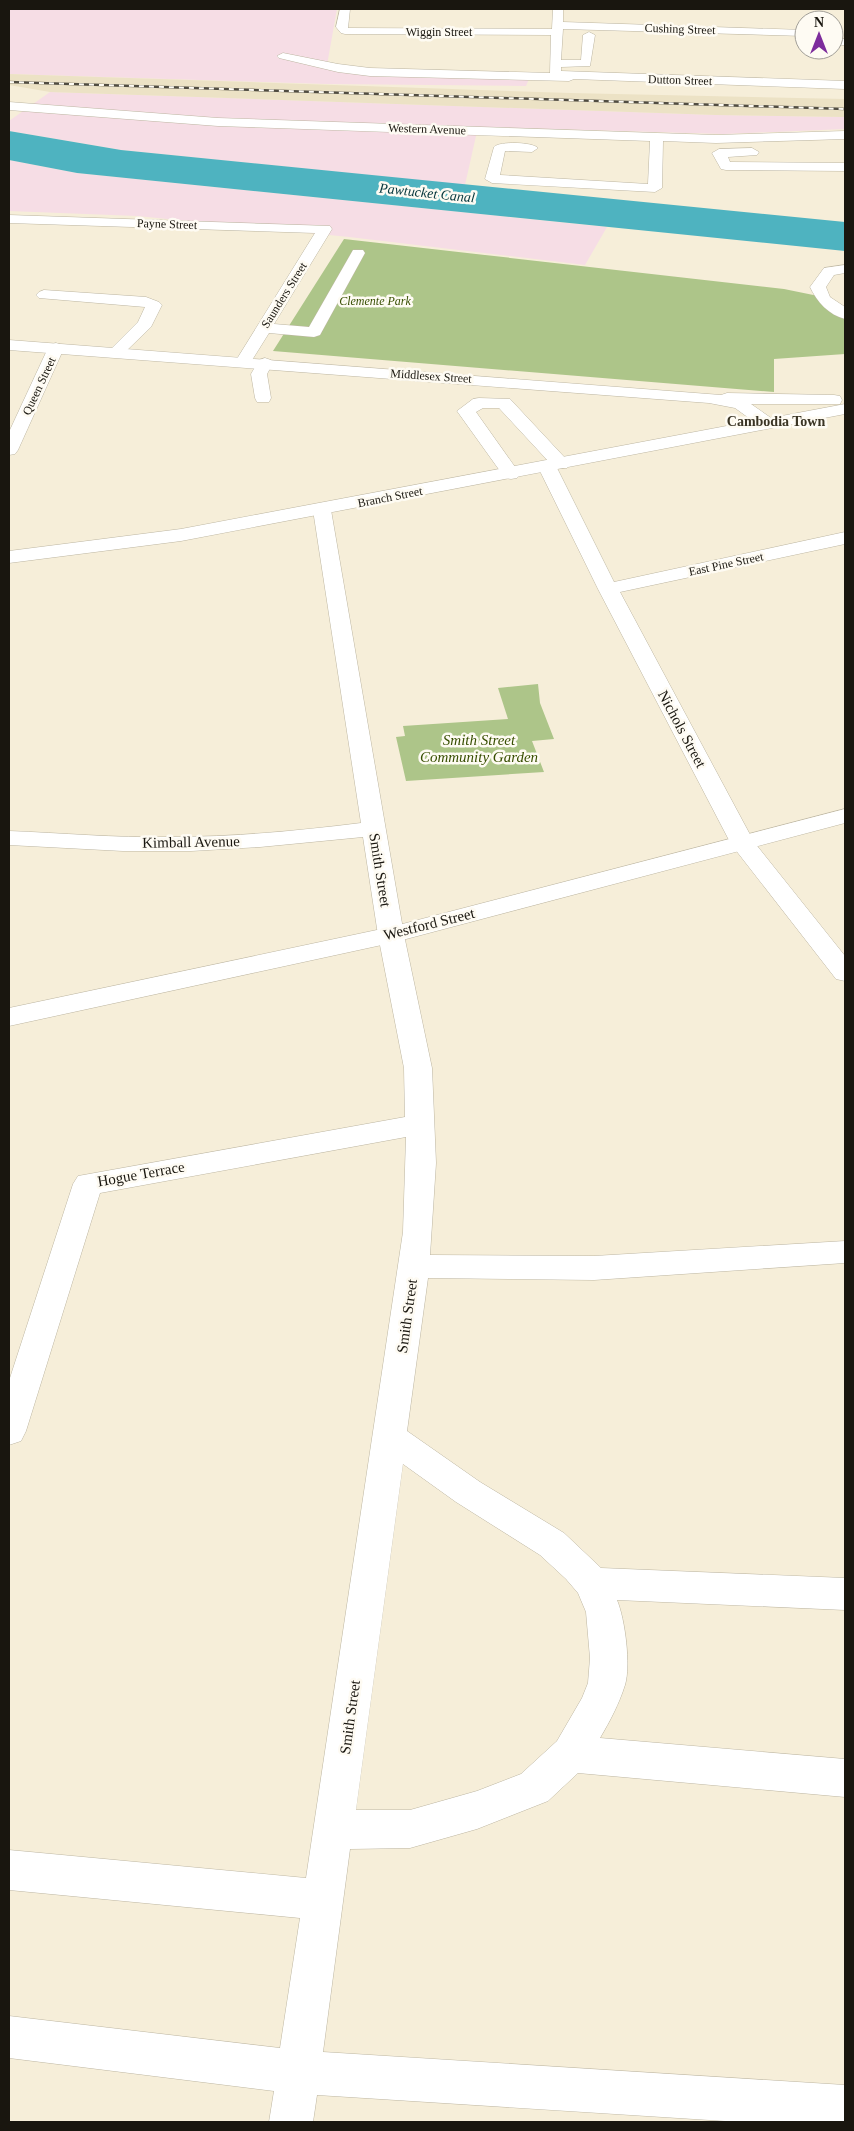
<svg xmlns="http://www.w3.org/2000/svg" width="854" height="2131" font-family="'Times New Roman',serif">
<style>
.industrial{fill:#f6dde5}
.built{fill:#ece2c5}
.green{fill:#adc589}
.water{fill:#4eb3c0}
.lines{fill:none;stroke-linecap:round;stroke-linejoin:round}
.minor-casing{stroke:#bdb6a2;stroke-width:1}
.major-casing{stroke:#bdb6a2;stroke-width:1}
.minor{fill:#fff;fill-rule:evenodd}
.major{fill:#fff;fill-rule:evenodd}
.rail-casing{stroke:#504c41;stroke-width:2.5}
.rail{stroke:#fefbf3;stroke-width:2;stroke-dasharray:5;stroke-linecap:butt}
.labels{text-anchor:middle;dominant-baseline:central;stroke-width:5;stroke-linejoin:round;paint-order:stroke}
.far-street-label{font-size:12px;fill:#19160f;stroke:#fefbf3}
.far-park-label{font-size:12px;font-style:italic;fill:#374e00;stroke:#fefbf3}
.far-water-label{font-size:14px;font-style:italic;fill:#07383e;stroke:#fefbf3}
.far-neighbourhood-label{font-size:14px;font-weight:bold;fill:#3a3424;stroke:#fefbf3}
.street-label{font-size:15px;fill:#19160f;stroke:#fefbf3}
.park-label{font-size:15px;font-style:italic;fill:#374e00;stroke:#fefbf3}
</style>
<rect width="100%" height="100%" fill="#f6eed9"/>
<g class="industrial">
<polygon points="9,9 337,9 327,65 529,79 526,86 327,84 9,74"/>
<polygon points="50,92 716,115 844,117 845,129 724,134 478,127 465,185 121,150 9,131 9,121"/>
<polygon points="9,160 77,173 607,227 585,265 349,237 137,216 9,211"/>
</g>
<polygon class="built" points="9,74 570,93 845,99 845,117 716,115 50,92 9,85"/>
<g class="green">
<polygon points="344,239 784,289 828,298 845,308 845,354 774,359 774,392 273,351"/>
<polygon points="538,684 540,703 554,739 532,741 544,772 406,781 396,737 405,736 403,726 508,719 498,688"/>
</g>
<polygon class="water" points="9,131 121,150 845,222 845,251 77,173 9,160"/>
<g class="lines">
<defs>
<g id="minor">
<polygon points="340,9 350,9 348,28 552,29 553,9 563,9 563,22 804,30 804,36 563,29 561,60 581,60 583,35 589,32 595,35 590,66 561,67 561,71 845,81 845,89 574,79 569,81 370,76 338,72 279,58 277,56 283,53 338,64 370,68 550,73 551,35 345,34 341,33 336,27"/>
<polygon points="845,39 845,45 834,46 834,40"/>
<path d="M 9,102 L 218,118 L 716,135 L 845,131 L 845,139 L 716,143 L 663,141 L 662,188 L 655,192 L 492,183 L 485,179 L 494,147 C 499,141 533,142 538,148 L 532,152 L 505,151 L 500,175 L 648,184 L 650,141 L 218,126 L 9,110 Z"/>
<polygon points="752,148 759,152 757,155 728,157 730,162 845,163 845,171 726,170 721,169 712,153 719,149"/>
<polygon points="9,215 330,226 332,229 274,324 309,327 353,250 363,250 365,253 320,335 314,337 269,333 249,365 237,365 235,362 315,233 9,223"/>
<path d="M 845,265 L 845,273 L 834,275 L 826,287 L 830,297 L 845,307 L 845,319 C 829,315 817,302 810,287 L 824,268 Z"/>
<polygon points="44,290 146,297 159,302 162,305 151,327 121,356 109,356 107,353 138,322 145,307 39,298 36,295 39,292"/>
<polygon points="56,343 62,345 64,348 18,450 15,454 9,455 9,432 48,348 50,345"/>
<polygon points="265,358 271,360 273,363 267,374 271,398 269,402 257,402 255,398 251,374 259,360"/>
<polygon points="479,398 510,399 567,460 570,464 567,468 557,468 614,582 845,532 845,544 620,592 754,842 845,956 845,981 836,979 731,844 598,589 538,467 541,463 549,462 499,408 483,408 476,412 520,474 517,478 511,479 505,478 457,411 473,399"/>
<path d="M 322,504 L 329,506 L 331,510 L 404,935 L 432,1068 L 436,1163 L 430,1255 L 594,1256 L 845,1241 L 845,1263 L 594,1280 L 428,1278 L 407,1431 L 480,1482 L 564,1533 L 601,1568 L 845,1578 L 845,1610 L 617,1600 C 625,1619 631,1665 625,1685 C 619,1704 610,1721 600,1738 L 845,1759 L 845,1797 L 578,1773 L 548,1801 L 477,1829 L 410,1848 L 350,1849 L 323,2052 L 845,2085 L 845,2122 L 741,2122 L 317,2095 L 313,2122 L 269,2122 L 274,2091 L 9,2058 L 9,2016 L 280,2048 L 300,1918 L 9,1890 L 9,1850 L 306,1878 L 403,1232 L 406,1137 L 100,1193 L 26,1431 L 21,1441 L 9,1445 L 9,1381 L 73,1184 L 78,1176 L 405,1117 L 404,1068 L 378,935 L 363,837 L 260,847 L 191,851 L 123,851 L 9,845 L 9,831 C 62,833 115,838 168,837 C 233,837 297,831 361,823 L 313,510 L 315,506 ZM 403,1464 L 456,1502 L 540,1555 L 566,1579 L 578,1593 L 586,1612 L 590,1658 L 588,1683 L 582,1698 L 557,1741 L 521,1774 L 477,1791 L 410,1810 L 356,1810 Z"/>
</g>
<g id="major">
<polygon points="9,340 721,395 727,393 834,395 840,396 842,400 840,404 751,404 771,418 845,404 845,414 181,541 9,563 9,551 181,529 753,421 735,408 709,403 9,350"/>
<polygon points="845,809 845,823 391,943 9,1026 9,1008 391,927"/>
</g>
</defs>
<use href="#minor" class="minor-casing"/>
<use href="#major" class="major-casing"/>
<use href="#minor" class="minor"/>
<use href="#major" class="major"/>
<defs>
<polyline id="rail" points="9,82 845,109"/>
</defs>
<use href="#rail" class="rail-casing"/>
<use href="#rail" class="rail"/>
</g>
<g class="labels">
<g class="far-street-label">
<text transform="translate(680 29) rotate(2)">Cushing Street</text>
<text x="439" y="32">Wiggin Street</text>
<text transform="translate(680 80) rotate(2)">Dutton Street</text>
<text transform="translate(427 129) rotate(2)">Western Avenue</text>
<text transform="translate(167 224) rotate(2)">Payne Street</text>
<text transform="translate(284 295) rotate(-58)">Saunders Street</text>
<text transform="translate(431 376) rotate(4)">Middlesex Street</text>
<text transform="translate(39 386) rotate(-65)">Queen Street</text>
<text transform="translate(390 497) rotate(-11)">Branch Street</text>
<text transform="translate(726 564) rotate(-12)">East Pine Street</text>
</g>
<g class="far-park-label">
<text x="375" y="301">Clemente Park</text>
</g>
<g class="far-water-label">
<text transform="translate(427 193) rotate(6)">Pawtucket Canal</text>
</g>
<g class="far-neighbourhood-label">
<text x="776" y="421">Cambodia Town</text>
</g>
<g class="street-label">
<text transform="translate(682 729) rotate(62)">Nichols Street</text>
<text transform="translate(191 842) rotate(-1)">Kimball Avenue</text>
<text transform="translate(380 870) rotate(81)">Smith Street</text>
<text transform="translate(429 924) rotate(-14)">Westford Street</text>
<text transform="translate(141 1174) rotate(-10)">Hogue Terrace</text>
<text transform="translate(407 1316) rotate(-82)">Smith Street</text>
<text transform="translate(350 1717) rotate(-82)">Smith Street</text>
</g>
<g class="park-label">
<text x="479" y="740">Smith Street<tspan x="479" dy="17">Community Garden</tspan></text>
</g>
</g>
<rect width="854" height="2131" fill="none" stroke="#19160f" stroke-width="20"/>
<g transform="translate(819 35)"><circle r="24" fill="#fefbf3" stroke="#a29f98"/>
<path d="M0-4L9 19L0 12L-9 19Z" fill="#7d2c9c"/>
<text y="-8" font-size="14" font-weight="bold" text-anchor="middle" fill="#19160f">N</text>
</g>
</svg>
